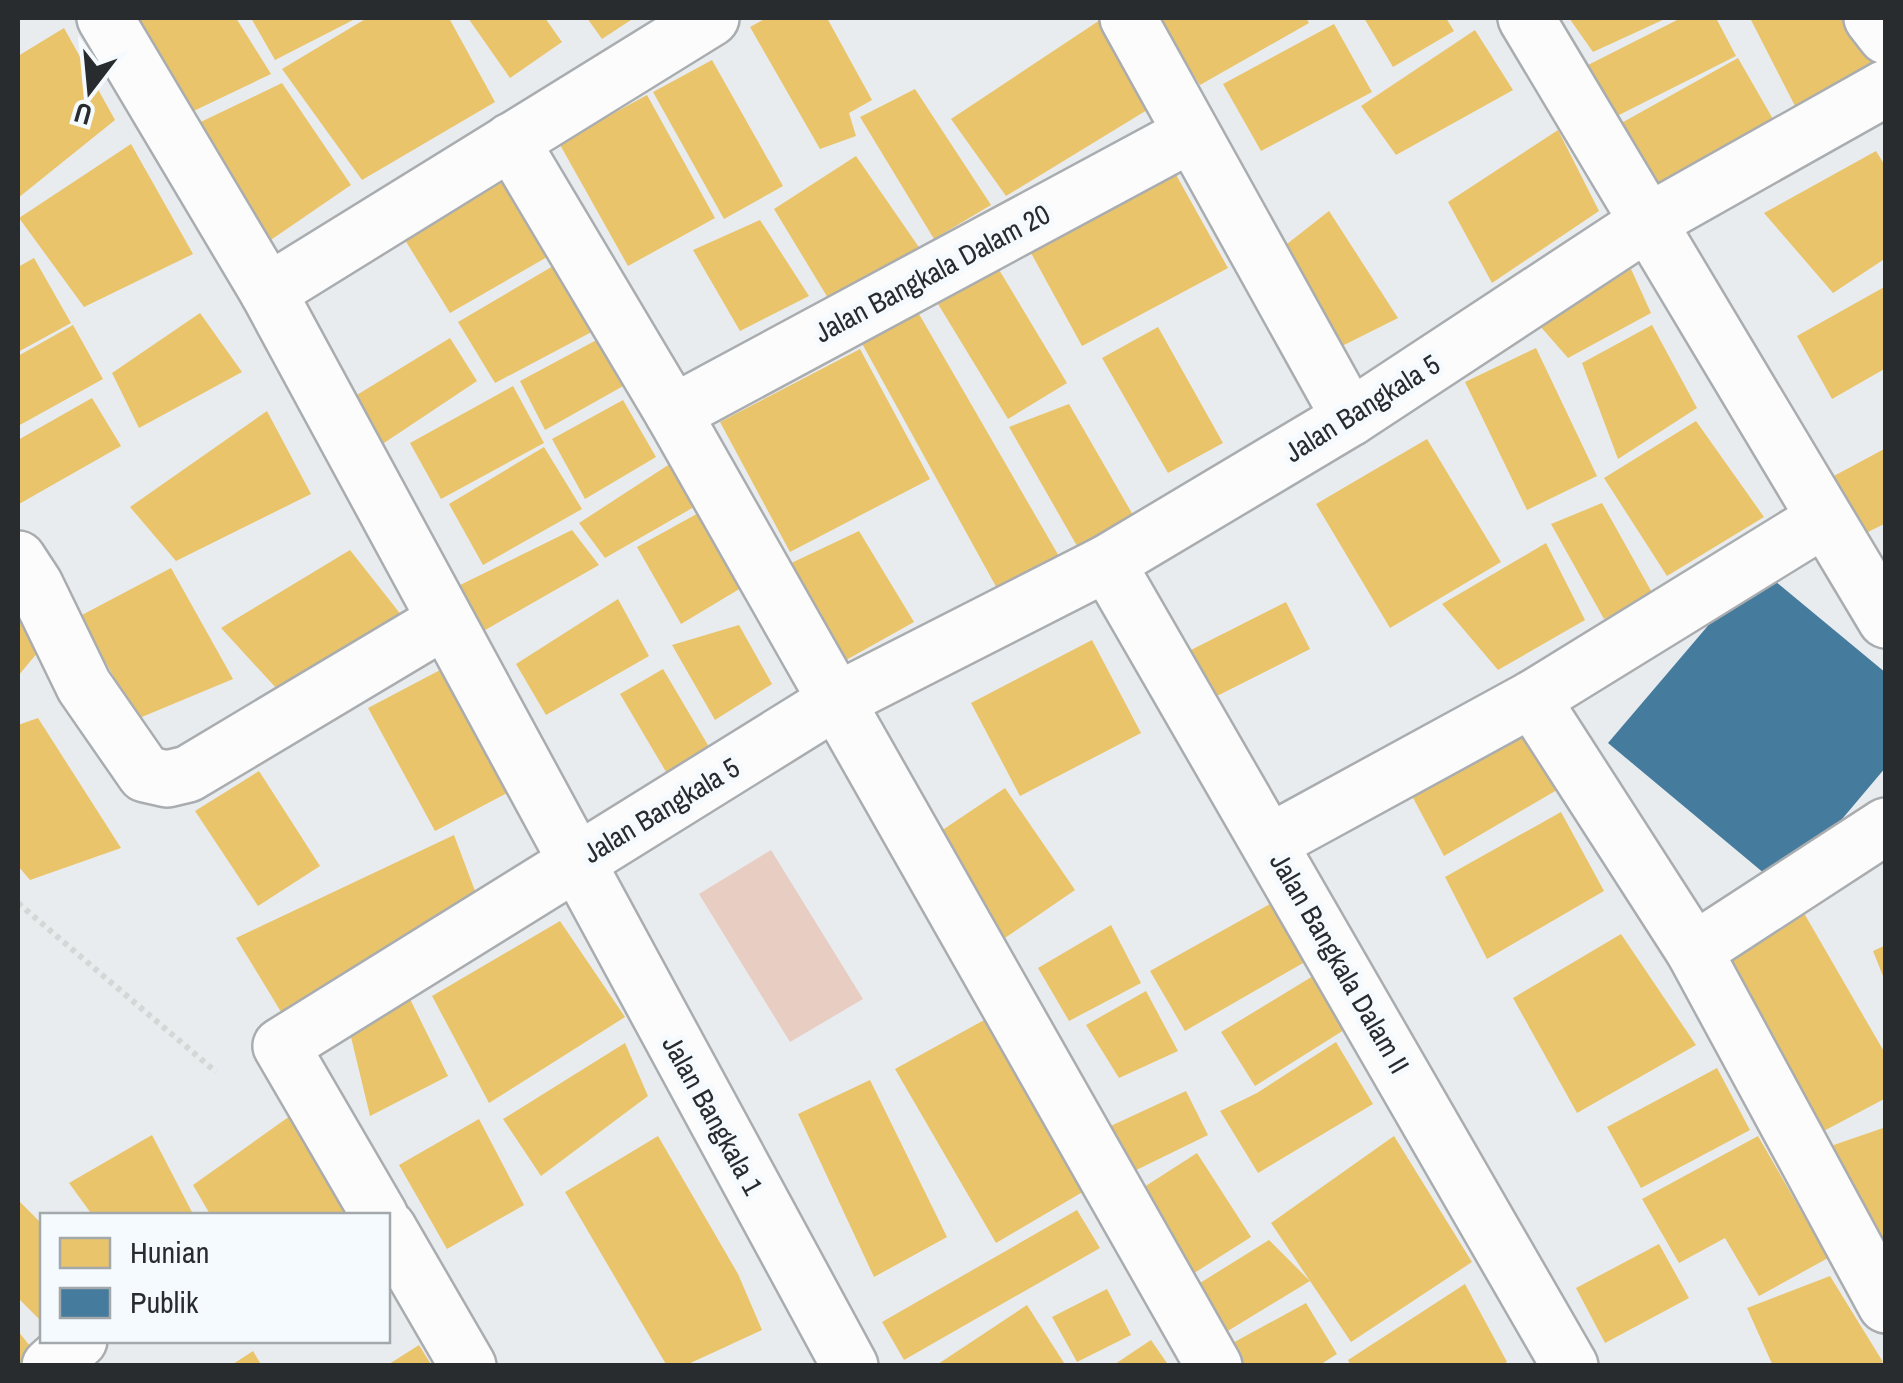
<svg xmlns="http://www.w3.org/2000/svg" width="1903" height="1383" font-family="'Archivo Narrow',sans-serif">
<style>
.green{fill:#e7cdc2}
.homes{fill:#e9c46a}
.public{fill:#457b9d}
.lines{fill:none;stroke-linecap:round;stroke-linejoin:round}
.street-casing{stroke:#aaadaf;stroke-width:60}
.path{stroke:#d5d6d6;stroke-width:6;stroke-dasharray:5 5;stroke-linecap:butt}
.street{stroke:#fcfcfd;stroke-width:55}
.labels{text-anchor:middle;dominant-baseline:central;stroke-width:10;stroke-linejoin:round;paint-order:stroke}
.street-label{font-size:28px;fill:#292c2e;stroke:#f5fafe}
</style>
<rect width="100%" height="100%" fill="#e9ecef"/>
<polygon class="green" points="771,850 863,999 790,1042 699,894"/>
<g class="homes">
<polygon points="136,18 236,18 271,74 181,117"/>
<polygon points="251,18 357,18 275,60"/>
<polygon points="367,18 449,18 495,102 362,180 282,69"/>
<polygon points="468,18 545,18 562,42 510,78"/>
<polygon points="587,18 634,18 602,39"/>
<polygon points="766,18 827,18 872,100 849,113 856,136 820,149 750,27"/>
<polygon points="1103,18 1152,107 1006,196 951,119"/>
<polygon points="1157,18 1306,18 1309,23 1200,85"/>
<polygon points="1364,18 1446,18 1454,31 1393,67"/>
<polygon points="1569,18 1667,18 1593,52"/>
<polygon points="1681,18 1716,18 1736,56 1615,117 1588,65"/>
<polygon points="1750,18 1850,18 1874,65 1795,106"/>
<polygon points="1334,24 1372,92 1261,151 1223,84"/>
<polygon points="64,28 115,120 18,198 18,56"/>
<polygon points="1475,30 1513,90 1396,155 1361,106"/>
<polygon points="1738,58 1781,133 1661,202 1616,126"/>
<polygon points="712,60 783,186 724,219 653,92"/>
<polygon points="282,83 351,185 262,246 186,129"/>
<polygon points="915,89 991,205 934,239 860,117"/>
<polygon points="647,95 715,218 628,266 559,143"/>
<polygon points="1558,130 1599,211 1492,283 1448,202"/>
<polygon points="131,144 193,254 84,307 19,218"/>
<polygon points="1876,151 1886,167 1886,258 1833,293 1764,213"/>
<polygon points="856,156 925,256 834,308 774,209"/>
<polygon points="503,161 554,253 450,313 397,227"/>
<polygon points="1170,164 1228,268 1082,346 1025,242"/>
<polygon points="1329,211 1398,318 1338,348 1278,251"/>
<polygon points="760,220 809,296 740,331 693,250"/>
<polygon points="34,258 71,323 18,352 18,267"/>
<polygon points="565,259 599,328 495,383 458,322"/>
<polygon points="998,268 1067,383 1008,419 938,304"/>
<polygon points="1631,269 1651,313 1568,358 1540,326"/>
<polygon points="1886,286 1886,368 1832,399 1797,336"/>
<polygon points="912,302 1060,558 999,592 854,329"/>
<polygon points="200,313 242,372 139,428 112,373"/>
<polygon points="73,325 103,379 18,426 18,356"/>
<polygon points="1652,325 1697,408 1618,459 1582,363"/>
<polygon points="1158,327 1223,443 1168,473 1102,358"/>
<polygon points="604,336 625,385 545,430 520,381"/>
<polygon points="450,338 477,381 378,447 347,401"/>
<polygon points="1536,348 1597,476 1527,510 1465,382"/>
<polygon points="860,349 930,479 790,552 720,422"/>
<polygon points="513,386 544,443 441,499 410,443"/>
<polygon points="92,398 121,446 19,504 18,440"/>
<polygon points="623,400 656,457 585,499 552,439"/>
<polygon points="1069,404 1133,515 1077,546 1009,427"/>
<polygon points="267,411 311,494 176,561 130,507"/>
<polygon points="1696,421 1764,517 1667,576 1604,478"/>
<polygon points="1427,439 1501,562 1390,628 1316,504"/>
<polygon points="544,447 582,509 483,565 449,504"/>
<polygon points="1886,448 1886,523 1864,534 1832,477"/>
<polygon points="679,458 701,503 605,558 579,523"/>
<polygon points="1602,503 1654,596 1604,619 1551,524"/>
<polygon points="711,506 746,585 681,624 637,547"/>
<polygon points="572,530 599,565 480,633 456,587"/>
<polygon points="859,531 914,622 839,664 785,566"/>
<polygon points="1546,543 1585,620 1498,670 1442,604"/>
<polygon points="350,550 402,616 277,689 221,628"/>
<polygon points="171,568 233,679 137,719 80,616"/>
<polygon points="18,599 49,639 18,676"/>
<polygon points="618,599 649,656 546,715 516,664"/>
<polygon points="1286,602 1310,649 1211,699 1187,652"/>
<polygon points="739,625 772,684 715,720 672,645"/>
<polygon points="1092,640 1141,733 1020,796 971,703"/>
<polygon points="442,669 509,792 435,831 368,708"/>
<polygon points="663,669 715,757 672,782 620,694"/>
<polygon points="38,718 121,848 30,880 18,866 18,725"/>
<polygon points="1524,731 1557,790 1444,856 1411,794"/>
<polygon points="259,771 320,866 258,906 195,811"/>
<polygon points="1005,788 1075,890 1005,938 935,835"/>
<polygon points="1561,812 1604,891 1487,959 1445,877"/>
<polygon points="454,835 478,899 289,1025 236,938"/>
<polygon points="1270,904 1310,959 1185,1031 1150,971"/>
<polygon points="1801,908 1886,1055 1886,1098 1820,1133 1719,968"/>
<polygon points="560,921 625,1017 489,1103 432,996"/>
<polygon points="1111,925 1141,983 1069,1021 1038,968"/>
<polygon points="1621,934 1696,1045 1577,1113 1513,998"/>
<polygon points="1886,945 1886,981 1885,981 1873,951"/>
<polygon points="1318,973 1352,1025 1255,1086 1221,1032"/>
<polygon points="1146,991 1178,1051 1119,1078 1086,1025"/>
<polygon points="407,993 448,1076 370,1116 351,1037"/>
<polygon points="986,1019 1086,1190 996,1243 895,1069"/>
<polygon points="1336,1042 1373,1104 1258,1173 1220,1111 1257,1093"/>
<polygon points="625,1043 648,1096 541,1176 503,1119"/>
<polygon points="1717,1068 1750,1130 1641,1188 1607,1127"/>
<polygon points="870,1080 947,1237 874,1277 798,1114"/>
<polygon points="1186,1091 1208,1135 1124,1176 1102,1130"/>
<polygon points="297,1111 356,1216 211,1216 193,1185"/>
<polygon points="479,1119 524,1205 447,1249 399,1165"/>
<polygon points="1886,1127 1886,1250 1825,1148"/>
<polygon points="152,1135 194,1216 93,1216 69,1183"/>
<polygon points="658,1136 738,1274 762,1330 684,1366 667,1366 565,1192"/>
<polygon points="1394,1136 1472,1262 1351,1342 1310,1281 1213,1340 1184,1293 1269,1240 1310,1281 1271,1223"/>
<polygon points="1758,1136 1828,1258 1759,1296 1725,1238 1679,1263 1642,1199"/>
<polygon points="1197,1153 1251,1237 1180,1282 1127,1198"/>
<polygon points="18,1200 42,1224 42,1322 18,1298"/>
<polygon points="1077,1210 1100,1248 904,1360 882,1322"/>
<polygon points="1659,1244 1689,1298 1605,1343 1576,1288"/>
<polygon points="1830,1276 1883,1362 1876,1366 1773,1366 1747,1308"/>
<polygon points="1465,1284 1507,1362 1500,1366 1351,1366 1348,1360"/>
<polygon points="1107,1289 1131,1335 1077,1362 1052,1317"/>
<polygon points="1306,1303 1337,1354 1318,1366 1228,1366 1218,1351"/>
<polygon points="1027,1305 1066,1366 935,1366"/>
<polygon points="18,1331 42,1361 36,1366 18,1366"/>
<polygon points="1151,1340 1169,1366 1112,1366"/>
<polygon points="419,1345 432,1366 386,1366"/>
<polygon points="253,1351 262,1366 230,1366"/>
</g>
<polygon class="public" points="1758,567 1886,673 1886,767 1783,889 1608,743"/>
<g class="lines">
<defs>
<g id="street">
<polyline points="105,18 268,292 850,1366"/>
<polyline points="1128,18 1350,418"/>
<polyline points="1526,18 1886,620"/>
<polyline points="1872,18 1886,36"/>
<polyline points="511,141 673,413 1214,1366"/>
<polyline points="268,292 711,18"/>
<polyline points="673,413 1191,134"/>
<polyline points="18,559 35,585 84,686 145,774 167,779 188,774 444,621"/>
<polyline points="1107,563 1570,1366"/>
<polyline points="1532,699 1694,951 1886,1305"/>
<polyline points="1270,842 1532,699 1824,519"/>
<polyline points="1694,951 1886,826"/>
<polyline points="380,1216 281,1046 836,701 1107,563 1350,418 1648,222 1886,88"/>
<polyline points="388,1228 468,1366"/>
<polyline points="50,1366 79,1340"/>
</g>
</defs>
<use href="#street" class="street-casing"/>
<polyline class="path" points="18,903 216,1072"/>
<use href="#street" class="street"/>
</g>
<g class="labels">
<g class="street-label">
<text transform="translate(932 273) rotate(-28)">Jalan Bangkala Dalam 20</text>
<text transform="translate(1362 408) rotate(-32)">Jalan Bangkala 5</text>
<text transform="translate(661 810) rotate(-31)">Jalan Bangkala 5</text>
<text transform="translate(1340 963) rotate(60)">Jalan Bangkala Dalam II</text>
<text transform="translate(713 1115) rotate(61)">Jalan Bangkala 1</text>
</g>
</g>
<rect width="1903" height="1383" fill="none" stroke="#292c2e" stroke-width="40"/>
<rect x="40" y="1213" width="350" height="130" fill="#f5fafe" stroke="#a3a8ab" stroke-width="2.5"/>
<rect x="60" y="1238" width="50" height="30" fill="#e9c46a" stroke="#a3a8ab" stroke-width="2.5"/>
<text x="130" y="1263" font-size="30" fill="#292c2e">Hunian</text>
<rect x="60" y="1288" width="50" height="30" fill="#457b9d" stroke="#a3a8ab" stroke-width="2.5"/>
<text x="130" y="1313" font-size="30" fill="#292c2e">Publik</text>
<g transform="translate(90 90) rotate(196)" stroke="#f5fafe" stroke-width="8" paint-order="stroke">
<path d="M0-8L18 38L0 25L-18 38Z" fill="#292c2e"/>
<text y="-15" font-size="28" font-weight="bold" text-anchor="middle" fill="#292c2e">U</text>
</g>
</svg>
